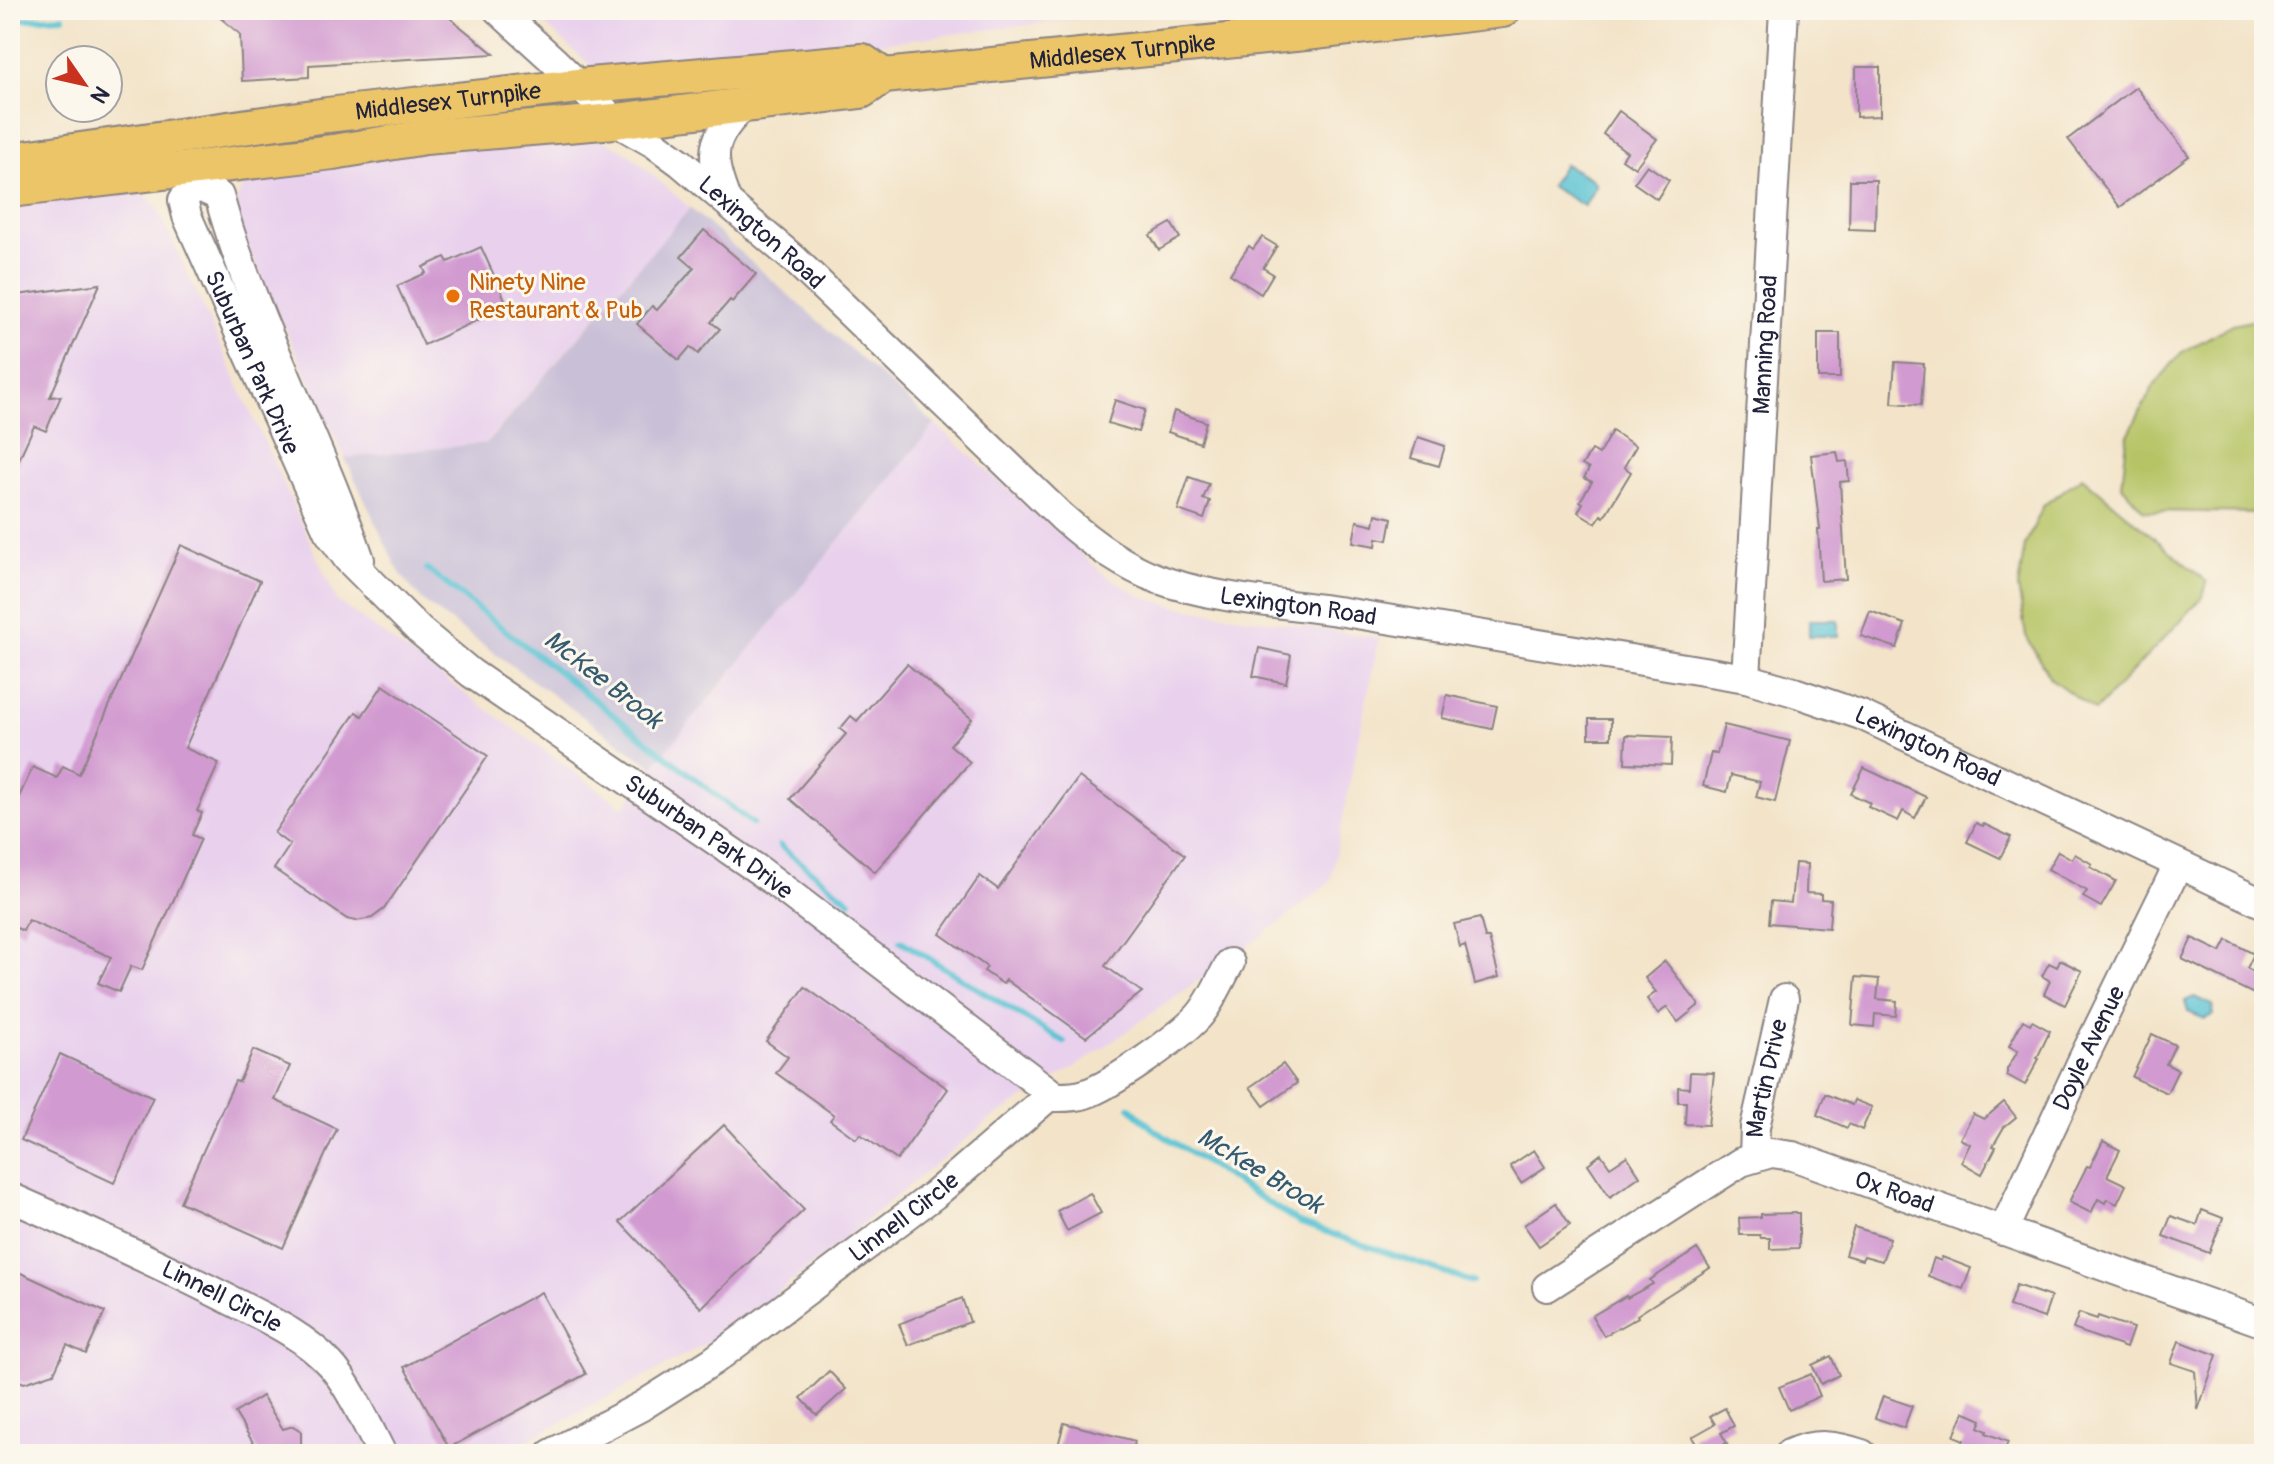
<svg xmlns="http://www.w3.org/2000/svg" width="2274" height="1464" font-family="Pangolin,sans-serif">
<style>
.built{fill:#e9d1ed}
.industrial{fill:#c9bfd7}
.green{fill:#b7c466;stroke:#6c7350;stroke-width:2}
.water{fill:#58c2d3;stroke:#3d7287;stroke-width:2}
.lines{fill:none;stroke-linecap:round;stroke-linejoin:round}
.stream{stroke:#58c2d3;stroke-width:6}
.building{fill:#d19ad0}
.minor-casing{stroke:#8a8382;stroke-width:32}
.major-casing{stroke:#8a8382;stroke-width:38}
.minor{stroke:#fff;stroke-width:28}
.major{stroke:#edc569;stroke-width:34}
.food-dot{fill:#e8710a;stroke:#fbf7ec;stroke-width:3}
.labels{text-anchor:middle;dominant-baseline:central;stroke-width:6;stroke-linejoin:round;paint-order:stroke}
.street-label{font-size:24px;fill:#22223b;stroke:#fbf7ec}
.food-label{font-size:24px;fill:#c56008;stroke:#fbf7ec;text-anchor:start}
.water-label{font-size:26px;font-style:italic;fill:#355a70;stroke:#fbf7ec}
</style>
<rect width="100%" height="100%" fill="#fbf7ec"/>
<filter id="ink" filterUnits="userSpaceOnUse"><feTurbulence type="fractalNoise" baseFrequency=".0125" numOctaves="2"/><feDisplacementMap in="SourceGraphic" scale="16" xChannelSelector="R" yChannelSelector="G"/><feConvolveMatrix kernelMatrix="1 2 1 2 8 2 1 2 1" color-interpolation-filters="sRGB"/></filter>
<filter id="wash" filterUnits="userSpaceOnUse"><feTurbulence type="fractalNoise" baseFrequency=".006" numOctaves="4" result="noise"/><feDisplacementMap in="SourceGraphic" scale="32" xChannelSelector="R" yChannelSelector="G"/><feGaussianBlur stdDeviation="1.8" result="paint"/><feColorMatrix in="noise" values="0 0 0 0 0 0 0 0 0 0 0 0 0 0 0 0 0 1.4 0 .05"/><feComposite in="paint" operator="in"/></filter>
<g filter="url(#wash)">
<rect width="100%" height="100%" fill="#f3e4c9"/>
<g class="built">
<polygon points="528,10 1147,10 604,77"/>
<polygon points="582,134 606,141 625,151 690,208 486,443 345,458 238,226 234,215 236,201 241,190 247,183 262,172"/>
<polygon points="135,185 157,207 337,601 624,808 653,767 935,424 1105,575 1140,596 1177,607 1379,638 1330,882 1278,924 1089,1058 991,1119 733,1329 502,1454 10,1454 10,202"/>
</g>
<polygon class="industrial" points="690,208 935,424 653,767 425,603 407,583 396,566 345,458 487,443"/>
<g class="green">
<polygon points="2264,317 2264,513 2144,511 2122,486 2127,437 2153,387 2181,353 2233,324"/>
<polygon points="2082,477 2207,582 2203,597 2095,711 2050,678 2026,636 2018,587 2025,545 2044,505"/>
</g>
<g class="water">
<polygon points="1564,164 1592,179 1596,186 1584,206 1550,186"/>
<rect x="1809" y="620" width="29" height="16"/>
<polygon points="2194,997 2212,1005 2214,1015 2205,1019 2188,1012 2185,1001"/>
</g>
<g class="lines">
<g class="stream">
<polyline points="10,20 63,17"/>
<polyline points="427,569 753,824"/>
<polyline points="780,846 850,901"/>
<polyline points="901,941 1064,1042"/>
<polyline points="1130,1107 1153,1129 1300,1223 1472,1282"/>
</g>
</g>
<g id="blocks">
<g class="building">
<polygon points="211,10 440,10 494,54 309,65 309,77 242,81 240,34"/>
<polygon points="1856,67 1880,67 1880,116 1856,117"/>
<polygon points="2136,87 2189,156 2120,207 2068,139"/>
<polygon points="1619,111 1657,139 1635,168 1622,159 1627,152 1603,134"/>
<polygon points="1647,165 1669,180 1657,199 1634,183"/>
<polygon points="1850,180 1876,180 1875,230 1849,229"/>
<polygon points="1171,223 1180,238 1159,250 1150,235"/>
<polygon points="704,230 756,274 732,302 730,300 711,322 720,329 698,354 690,347 679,360 637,324 652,306 657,310 694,268 681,257"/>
<polygon points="1262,237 1277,246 1263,268 1273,274 1261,294 1230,274 1249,246 1253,249"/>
<polygon points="481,247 508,306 424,345 397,286 426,273 423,267 445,257 448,262"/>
<polygon points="100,284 50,397 61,396 46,431 34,426 10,479 10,296"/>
<rect x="1818" y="333" width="22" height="45"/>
<polygon points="1895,362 1924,364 1921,405 1892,403"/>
<polygon points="1115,400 1145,410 1138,432 1108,423"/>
<polygon points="1174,411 1206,422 1200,443 1168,432"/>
<polygon points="1612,431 1636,446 1624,467 1631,472 1604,517 1601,515 1596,523 1578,512 1583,503 1580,501 1592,482 1584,478 1589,469 1582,465 1592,450 1599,454"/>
<polygon points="1418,437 1445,446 1439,466 1411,458"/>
<polygon points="1837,452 1839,462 1847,461 1849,481 1840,482 1846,579 1821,581 1818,529 1820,529 1811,455"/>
<polygon points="1189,477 1209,484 1203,499 1210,501 1204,519 1178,510"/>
<polygon points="1376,514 1392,518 1388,540 1377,538 1376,546 1353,542 1357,521 1374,525"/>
<polygon points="181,545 260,581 185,748 219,763 197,811 202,813 192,835 201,839 142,970 131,966 119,992 98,983 111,957 28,920 23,931 10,925 10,795 18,799 33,767 57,778 63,766 79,774"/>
<polygon points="1870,611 1905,624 1897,648 1861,636"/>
<polygon points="1259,648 1291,655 1286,683 1253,676"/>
<polygon points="907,664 972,719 950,745 970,762 875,872 790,799 846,734 840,729 851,716 857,721"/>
<polygon points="383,685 488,756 384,909 372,918 356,921 347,919 274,869 290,845 274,833 356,712 362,716"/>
<polygon points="1447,695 1497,706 1492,729 1442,718"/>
<rect x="1589" y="719" width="22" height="19"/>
<polygon points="1724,725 1790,741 1775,802 1756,797 1760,782 1731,775 1727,792 1703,786 1711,753 1717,754"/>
<polygon points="1626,735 1672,737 1671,765 1625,763"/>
<polygon points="1864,768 1926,797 1915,818 1903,811 1898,821 1868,807 1870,803 1851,794"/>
<polygon points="1079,777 1185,855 1105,966 1142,992 1086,1037 1006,980 1003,984 984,971 987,967 940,934 980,876 998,889"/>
<polygon points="1976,823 1983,826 1984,824 2011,837 2000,858 1967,842"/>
<polygon points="2058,851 2072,859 2075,854 2092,864 2090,867 2116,881 2101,907 2083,897 2087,891 2048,869"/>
<polygon points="1795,863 1807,864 1806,893 1821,894 1821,899 1831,900 1829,928 1769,923 1771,901 1791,903"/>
<polygon points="1480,918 1485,938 1489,938 1499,977 1475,984 1465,945 1460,947 1454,924"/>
<polygon points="2192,938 2221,952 2227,940 2254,954 2247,968 2264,978 2264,999 2182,959"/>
<polygon points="2060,960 2082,971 2065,1005 2044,994 2050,981 2042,976 2049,963 2057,967"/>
<polygon points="1665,961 1699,1005 1678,1022 1667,1007 1658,1014 1647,999 1656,992 1645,978"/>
<polygon points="1856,977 1879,979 1877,999 1897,1001 1896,1016 1875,1014 1874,1027 1852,1025"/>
<polygon points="805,987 948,1089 897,1160 860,1134 856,1139 830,1120 834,1115 776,1073 788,1057 766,1041"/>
<polygon points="2023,1020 2030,1024 2032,1021 2050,1031 2037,1058 2039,1059 2025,1085 2007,1075 2007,1069 2018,1051 2009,1046"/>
<polygon points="2152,1034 2175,1045 2166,1064 2178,1070 2167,1093 2132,1077"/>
<polygon points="253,1050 290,1066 275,1100 337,1129 283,1248 180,1202 235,1081 239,1082"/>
<polygon points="60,1054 153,1097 114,1183 21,1140"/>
<polygon points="1283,1064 1297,1083 1264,1106 1250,1087"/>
<polygon points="1690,1072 1714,1073 1708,1125 1685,1124 1686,1102 1678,1102 1678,1087 1689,1088"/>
<polygon points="1825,1094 1852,1105 1854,1100 1872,1107 1862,1130 1849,1124 1847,1128 1817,1115"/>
<polygon points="2004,1102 2016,1117 2004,1127 1993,1146 1996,1147 1982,1174 1961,1162 1970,1144 1960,1139 1973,1114 1984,1119"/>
<polygon points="724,1125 804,1210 701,1308 620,1222"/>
<polygon points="2103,1141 2120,1150 2107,1176 2126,1185 2117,1204 2107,1199 2105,1203 2098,1199 2091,1213 2069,1202 2087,1166 2090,1167"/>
<polygon points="1534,1150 1545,1167 1521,1183 1510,1166"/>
<polygon points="1601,1154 1610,1167 1627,1156 1640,1176 1610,1197 1588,1164"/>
<polygon points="1090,1193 1101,1213 1067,1231 1057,1211"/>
<polygon points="1556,1203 1570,1225 1539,1246 1524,1225"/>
<polygon points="2202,1210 2223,1218 2209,1253 2163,1236 2171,1216 2197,1225"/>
<polygon points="1799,1213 1799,1248 1770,1249 1770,1238 1761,1238 1760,1235 1740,1235 1739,1218 1761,1217 1761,1214"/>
<polygon points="1854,1227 1890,1238 1882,1261 1864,1256 1862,1260 1845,1255"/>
<polygon points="1697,1249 1710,1268 1637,1315 1638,1317 1604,1336 1592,1316 1626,1296 1627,1298 1653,1284 1650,1280"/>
<polygon points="1942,1257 1971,1268 1963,1289 1928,1276 1934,1258 1941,1261"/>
<polygon points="10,1268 105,1312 86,1354 67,1345 54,1373 24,1383 10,1377"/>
<polygon points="2016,1285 2051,1297 2044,1318 2009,1306"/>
<polygon points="541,1292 586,1374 449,1448 404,1367"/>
<polygon points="962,1298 970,1322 908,1345 899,1324"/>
<polygon points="2079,1313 2097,1319 2098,1316 2133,1328 2126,1348 2073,1329"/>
<polygon points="2179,1341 2217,1355 2198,1410 2195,1371 2171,1363"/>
<polygon points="1831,1356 1839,1375 1821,1384 1812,1365"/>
<polygon points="829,1371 846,1389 817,1415 801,1398"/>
<polygon points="1811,1374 1820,1396 1789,1410 1779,1387"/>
<polygon points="262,1396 283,1429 293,1426 301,1431 301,1443 308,1454 260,1454 235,1413"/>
<polygon points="1883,1396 1912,1406 1904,1428 1875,1418"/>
<polygon points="1725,1408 1734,1426 1721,1433 1727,1443 1707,1454 1702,1454 1692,1437 1715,1424 1710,1416"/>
<polygon points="1964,1412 1982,1420 1979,1427 1987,1431 1986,1433 2008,1442 2003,1454 1972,1454 1960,1449 1964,1440 1954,1436"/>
<polygon points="1064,1423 1135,1441 1131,1454 1091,1454 1058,1446"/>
</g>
</g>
</g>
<g filter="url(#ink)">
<use href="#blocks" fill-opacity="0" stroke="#8a8382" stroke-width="2"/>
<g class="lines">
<defs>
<g id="minor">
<path id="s1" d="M 498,10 L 553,60 L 615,121 L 655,144 L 681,163 L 795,260 L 1062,517 C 1091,543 1121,565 1158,579 C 1212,599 1286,603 1344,612 C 1478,634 1612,656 1746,678 L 1794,692 L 1861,715 L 2264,904"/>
<path d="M 189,168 L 195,185 L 219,196 C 254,322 318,436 360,560"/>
<path id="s2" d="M 195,185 L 183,200 L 187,216 L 328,531 L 348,559 L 419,630 L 471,673 L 760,871 L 1056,1097"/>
<path d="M 727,202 C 709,156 708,139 746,104"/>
<path id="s3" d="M 1746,678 L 1784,10"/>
<path id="s4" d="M 1754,1157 L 1755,1127 L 1784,999"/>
<path id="s5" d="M 10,1197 C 85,1230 160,1264 232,1301 C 267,1319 303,1335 330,1364 C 349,1384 369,1429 382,1454"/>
<path id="s6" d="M 2003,1231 L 2083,1059 L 2178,865"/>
<path id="s7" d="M 1547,1287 L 1741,1162 L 1771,1153 L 1793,1156 L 2264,1323"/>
<path id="s8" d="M 551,1454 L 642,1406 L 713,1361 L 934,1195 L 1048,1097 C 1060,1097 1073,1098 1085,1094 C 1111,1086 1179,1037 1198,1017 C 1211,1003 1220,980 1230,963"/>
<path d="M 1789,1454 C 1815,1442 1836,1445 1862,1454"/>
</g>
<g id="major">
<path id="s9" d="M 10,160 L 327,115 L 578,86 L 862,61 L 884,76"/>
<path id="s10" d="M 10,190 L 333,152 L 425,137 L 615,121 L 861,91 L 884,76 L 1315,32 L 1503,10"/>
</g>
</defs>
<use href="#minor" class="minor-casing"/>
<use href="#major" class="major-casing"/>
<use href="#minor" class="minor"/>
<use href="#major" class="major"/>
</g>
</g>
<circle class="food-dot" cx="453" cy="296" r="8"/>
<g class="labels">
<g class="street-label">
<text stroke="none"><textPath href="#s10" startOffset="1124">Middlesex Turnpike</textPath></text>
<text stroke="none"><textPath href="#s9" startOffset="442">Middlesex Turnpike</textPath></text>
<text stroke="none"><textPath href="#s1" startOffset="346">Lexington Road</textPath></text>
<text stroke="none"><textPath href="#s3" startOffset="334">Manning Road</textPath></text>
<text stroke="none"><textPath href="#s2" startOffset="196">Suburban Park Drive</textPath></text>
<text stroke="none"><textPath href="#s1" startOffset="1018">Lexington Road</textPath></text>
<text stroke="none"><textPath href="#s1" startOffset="1666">Lexington Road</textPath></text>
<text stroke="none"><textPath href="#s2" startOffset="872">Suburban Park Drive</textPath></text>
<text stroke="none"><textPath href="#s6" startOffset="202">Doyle Avenue</textPath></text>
<text stroke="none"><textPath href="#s4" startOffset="80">Martin Drive</textPath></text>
<text stroke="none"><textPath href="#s7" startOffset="392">Ox Road</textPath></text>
<text stroke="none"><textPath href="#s8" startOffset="426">Linnell Circle</textPath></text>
<text stroke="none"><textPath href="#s5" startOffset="234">Linnell Circle</textPath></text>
</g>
<g class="food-label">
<text x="469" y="282">Ninety Nine<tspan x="469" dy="28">Restaurant &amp; Pub</tspan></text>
</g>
<g class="water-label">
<text transform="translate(603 680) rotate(38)">McKee Brook</text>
<text transform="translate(1260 1171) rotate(31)">McKee Brook</text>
</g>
</g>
<rect width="2274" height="1464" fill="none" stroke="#fbf7ec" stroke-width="40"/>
<g transform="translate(84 84) rotate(124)"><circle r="38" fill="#fbf7ec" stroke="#a4a2a5" stroke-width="2"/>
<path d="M0-6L14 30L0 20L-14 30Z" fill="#c8321e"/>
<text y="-12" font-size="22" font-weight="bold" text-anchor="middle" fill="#22223b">N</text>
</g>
</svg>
